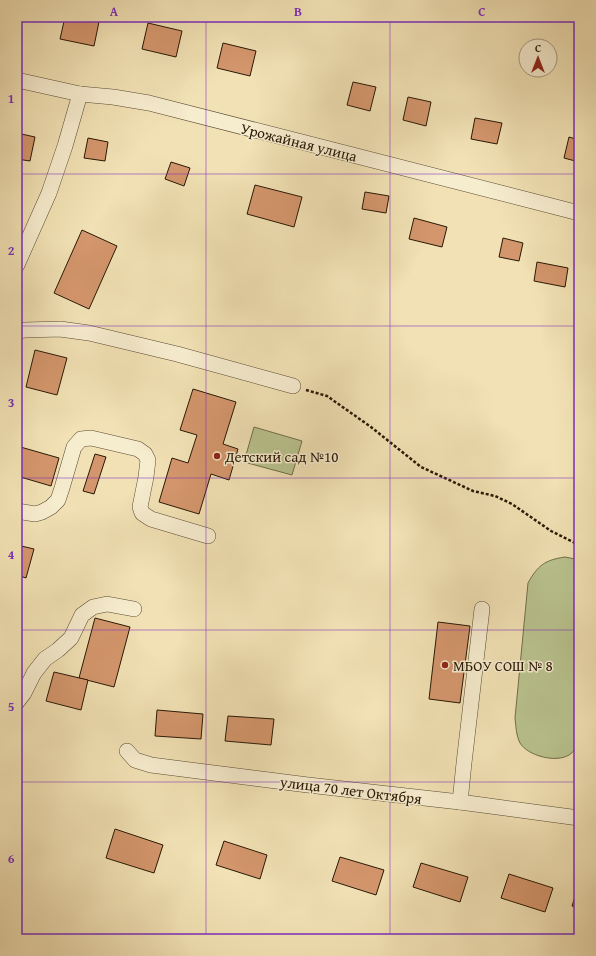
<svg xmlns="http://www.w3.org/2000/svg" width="596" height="956" font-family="'Gentium Book Plus',serif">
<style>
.green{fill:#b9c38e;stroke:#706e4a}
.building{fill:#d4966c;stroke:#281805}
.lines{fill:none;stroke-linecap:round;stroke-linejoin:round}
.minor-casing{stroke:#5a4a31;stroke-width:16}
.path{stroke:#281805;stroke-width:2.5;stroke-dasharray:3 2;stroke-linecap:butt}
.minor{stroke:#f6ecce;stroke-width:15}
.grid{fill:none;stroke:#7b2cbf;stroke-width:1;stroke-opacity:0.55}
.poi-dot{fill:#8f2418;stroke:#f6ecce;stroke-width:1.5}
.labels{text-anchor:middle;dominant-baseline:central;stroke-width:3;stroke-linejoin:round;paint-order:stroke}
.street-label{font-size:15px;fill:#281805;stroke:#f6ecce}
.poi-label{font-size:15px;fill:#281805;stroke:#f6ecce;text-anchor:start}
.neatline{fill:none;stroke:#7b2cbf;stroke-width:1.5}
.grid-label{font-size:13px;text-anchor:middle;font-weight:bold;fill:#7b2cbf}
</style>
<rect width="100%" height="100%" fill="#f1e1b4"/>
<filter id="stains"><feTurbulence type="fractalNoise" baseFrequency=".005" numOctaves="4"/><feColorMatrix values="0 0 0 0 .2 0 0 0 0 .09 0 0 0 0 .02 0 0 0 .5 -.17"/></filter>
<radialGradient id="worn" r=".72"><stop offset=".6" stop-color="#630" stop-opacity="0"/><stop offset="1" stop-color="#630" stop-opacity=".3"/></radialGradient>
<g class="green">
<polygon points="254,427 302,441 292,475 244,462"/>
<path d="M 565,557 L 575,559 L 579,561 L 579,743 C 577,747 574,752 569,755 C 556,763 528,756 520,743 C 516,735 516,726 515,718 L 528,583 C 538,565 545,560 565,557 Z"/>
</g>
<g class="building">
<polygon points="65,17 100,17 94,46 60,39"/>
<polygon points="148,23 182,31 176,57 142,49"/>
<polygon points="223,43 256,51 250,76 217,68"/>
<polygon points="353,82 376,87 370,111 347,105"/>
<polygon points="408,97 431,102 426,126 403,120"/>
<polygon points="475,118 502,123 497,144 471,139"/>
<polygon points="17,133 35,137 30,161 17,159"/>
<polygon points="569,137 579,140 579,162 564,158"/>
<polygon points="88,138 108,142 105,161 84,158"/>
<polygon points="171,162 190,168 184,186 165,179"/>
<polygon points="255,185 302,197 294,227 247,214"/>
<polygon points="365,192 389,196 386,213 362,209"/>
<polygon points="414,218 447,227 442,247 409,239"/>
<polygon points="82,230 117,246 89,309 54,293"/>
<polygon points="503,238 523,243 519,261 499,257"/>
<polygon points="537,262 568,268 565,287 534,281"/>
<polygon points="35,350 67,358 57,395 26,387"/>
<polygon points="193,389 236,402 223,444 238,449 229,480 211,474 199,514 159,502 172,458 188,463 197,435 180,430"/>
<polygon points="17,446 59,458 51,486 17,476"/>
<polygon points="95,454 106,457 94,494 83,491"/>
<polygon points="17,545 34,549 26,578 17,575"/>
<polygon points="95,618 130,627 114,687 79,678"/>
<polygon points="438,622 470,626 460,703 429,699"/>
<polygon points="54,672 88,680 81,710 46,701"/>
<polygon points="157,710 203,714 201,739 155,736"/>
<polygon points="228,716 274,719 271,745 225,741"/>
<polygon points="115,829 163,845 154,873 106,858"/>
<polygon points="224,841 267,855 260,879 216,865"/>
<polygon points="340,857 384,870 376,895 332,881"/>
<polygon points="421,863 468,877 460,902 413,887"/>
<polygon points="509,874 553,888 545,912 501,898"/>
<polygon points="579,884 579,908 572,906"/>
</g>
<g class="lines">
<defs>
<g id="minor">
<polyline points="17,80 80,94 113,97 149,103 579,213"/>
<polyline points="17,265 49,193 65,146 80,94"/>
<polyline points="17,331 25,330 60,329 89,333 177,354 293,386"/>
<polyline points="17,511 35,514 42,512 51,507 58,500 62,488 74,447 81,439 91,438 138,449 145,454 148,460 146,477 140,507 142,513 151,519 208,536"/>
<polyline points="17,702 24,693 34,673 45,659 58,650 71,638 82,615 93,607 107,604 134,609"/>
<polyline points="127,751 135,760 151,765 308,785 460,802 579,818"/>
<polyline points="460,802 464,763 482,609"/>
</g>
</defs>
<use href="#minor" class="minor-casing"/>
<polyline class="path" points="306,390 327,396 371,427 421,467 473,491 495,496 512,504 551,531 579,545"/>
<use href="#minor" class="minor"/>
</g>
<path class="grid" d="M 206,17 L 206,939M 390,17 L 390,939M 17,174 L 579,174M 17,326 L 579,326M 17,478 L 579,478M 17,630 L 579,630M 17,782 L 579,782"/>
<g class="poi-dot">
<circle cx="217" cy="456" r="4"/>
<circle cx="445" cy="665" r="4"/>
</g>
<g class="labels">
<g class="street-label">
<text transform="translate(299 142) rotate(14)">Урожайная улица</text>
<text transform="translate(351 790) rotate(7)">улица 70 лет Октября</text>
</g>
<g class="poi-label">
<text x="225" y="456">Детский сад №10</text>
<text x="453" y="665">МБОУ СОШ № 8</text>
</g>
</g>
<rect width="596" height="956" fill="none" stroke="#f1e1b4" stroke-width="44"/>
<g transform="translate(538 58)"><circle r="19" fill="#f6ecce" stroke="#a4977e"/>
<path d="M0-3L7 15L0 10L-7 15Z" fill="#8f2418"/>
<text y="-6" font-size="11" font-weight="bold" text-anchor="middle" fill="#281805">С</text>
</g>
<rect x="22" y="22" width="552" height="912" class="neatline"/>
<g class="grid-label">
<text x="114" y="16">A</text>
<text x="298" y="16">B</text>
<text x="482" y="16">C</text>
<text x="11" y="103">1</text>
<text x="11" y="255">2</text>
<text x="11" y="407">3</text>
<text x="11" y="559">4</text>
<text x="11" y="711">5</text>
<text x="11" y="863">6</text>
</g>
<rect width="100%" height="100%" filter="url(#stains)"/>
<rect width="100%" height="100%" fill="url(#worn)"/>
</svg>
